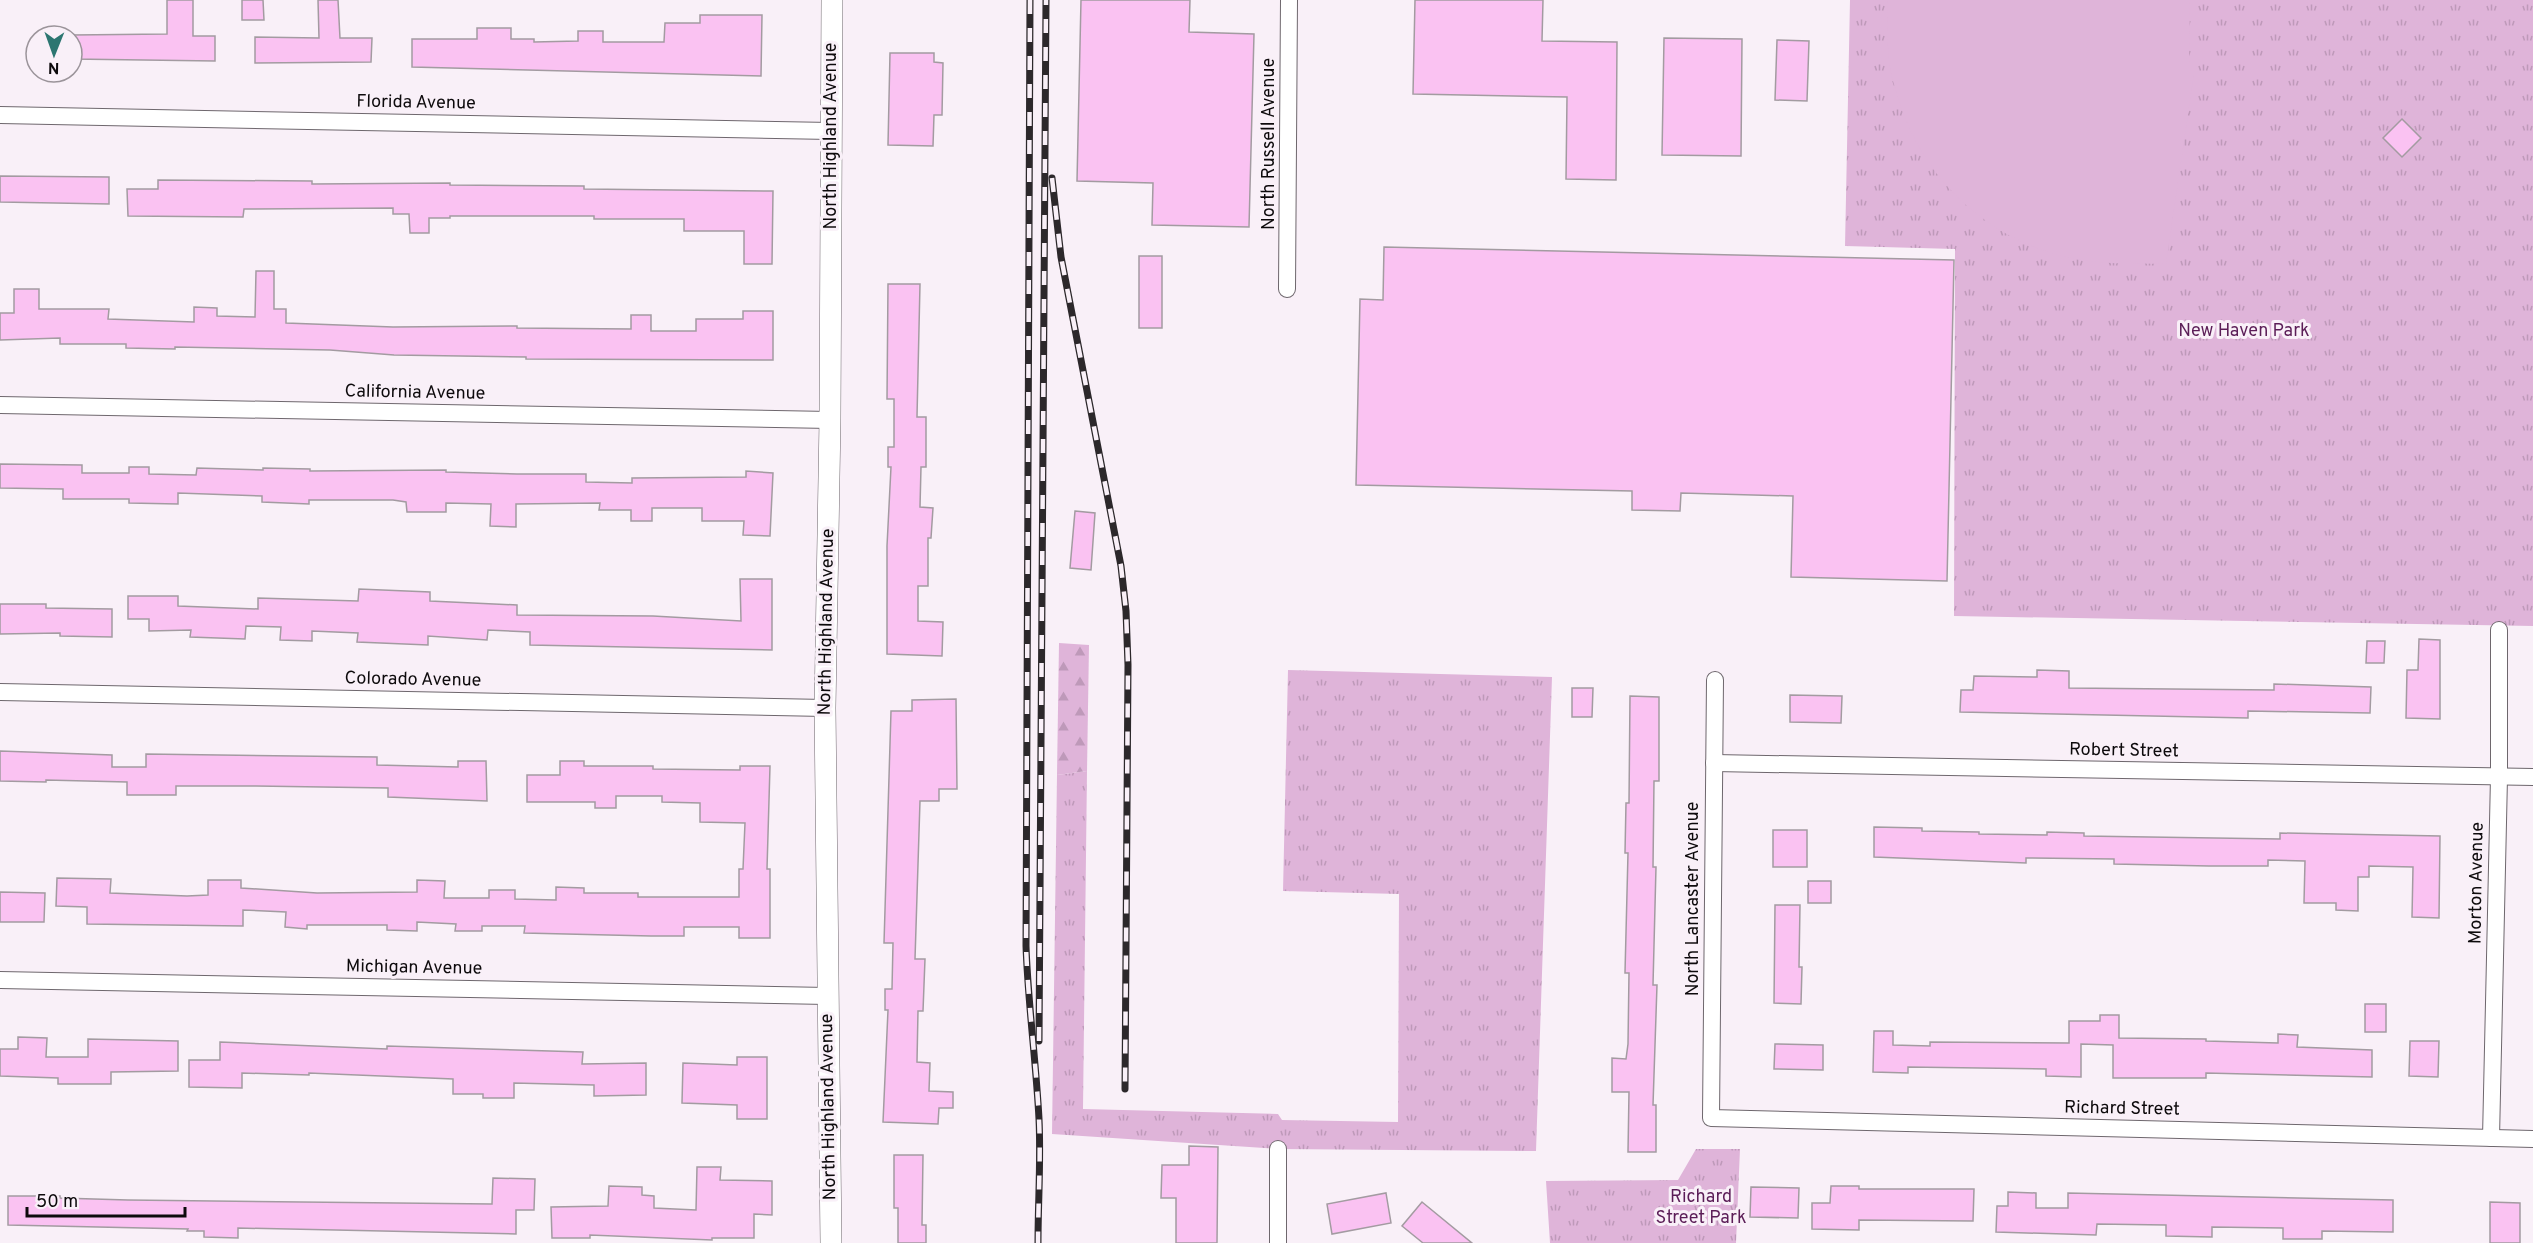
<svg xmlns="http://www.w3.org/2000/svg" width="2533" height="1243" font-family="Overpass,sans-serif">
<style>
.grass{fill:url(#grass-tufts)}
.forest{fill:url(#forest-firs)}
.pitch{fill:#dfb4d9}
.building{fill:#fac2f2;stroke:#a39ba1;stroke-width:1.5}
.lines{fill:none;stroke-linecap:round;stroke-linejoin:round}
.minor-casing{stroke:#6e676d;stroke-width:18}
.tertiary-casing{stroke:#6e676d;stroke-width:22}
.minor{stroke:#fff;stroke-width:16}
.tertiary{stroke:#fff;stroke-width:21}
.rail-casing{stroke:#2c282b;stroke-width:7}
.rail{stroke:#f9f0f8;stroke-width:4.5;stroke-dasharray:14;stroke-linecap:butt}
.labels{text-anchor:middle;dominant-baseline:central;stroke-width:6;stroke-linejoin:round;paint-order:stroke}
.street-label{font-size:18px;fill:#0d0a0c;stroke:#f9f0f8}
.park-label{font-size:18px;fill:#5b1d57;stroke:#f9f0f8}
</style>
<defs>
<pattern id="grass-tufts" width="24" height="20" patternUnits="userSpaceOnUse" patternTransform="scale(1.5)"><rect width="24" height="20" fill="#dfb4d9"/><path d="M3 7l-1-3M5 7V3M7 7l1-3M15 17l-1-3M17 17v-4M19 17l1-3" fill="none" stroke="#be99b9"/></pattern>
<pattern id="forest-firs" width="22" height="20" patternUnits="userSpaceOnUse" patternTransform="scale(1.5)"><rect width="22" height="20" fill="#dfb4d9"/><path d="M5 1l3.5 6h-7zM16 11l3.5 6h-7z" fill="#be99b9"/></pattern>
</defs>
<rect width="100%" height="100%" fill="#f9f0f8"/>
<g class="grass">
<polygon points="1850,0 2533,0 2533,626 1954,616 1955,249 1845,246"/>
<polygon points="1288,670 1552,677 1536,1151 1278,1149 1052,1134 1057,775 1087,771 1083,1109 1278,1114 1282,1120 1398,1122 1399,894 1283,891"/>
<polygon points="1696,1149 1740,1149 1736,1243 1550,1243 1546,1181 1678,1180"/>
</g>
<polygon class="forest" points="1059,643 1089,645 1087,771 1057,775"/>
<path class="pitch" d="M 1888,0 L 2190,0 L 2189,65 L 2194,65 L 2194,73 L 2166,264 C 2133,263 2098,265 2066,257 C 1983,237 1921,176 1897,95 C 1895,86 1891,77 1890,68 C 1887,46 1887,23 1888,0 Z"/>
<g class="building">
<polygon points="167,0 193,0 193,36 215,36 215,61 72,59 72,35 167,34"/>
<polygon points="242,0 263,0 264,20 242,20"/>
<polygon points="318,0 338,0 340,38 372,38 371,62 255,63 255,37 319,38"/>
<polygon points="1081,0 1190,0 1189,32 1254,34 1249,227 1152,225 1153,183 1077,181"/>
<polygon points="1415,0 1543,0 1542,41 1617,42 1616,180 1566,179 1567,97 1413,94"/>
<polygon points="700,15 762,15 761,76 412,67 412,39 477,39 477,28 511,28 511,39 534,39 534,42 578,41 578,31 603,31 603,42 664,42 665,23 700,23"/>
<polygon points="1664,38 1742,39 1741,156 1662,155"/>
<polygon points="1777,40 1809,41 1807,101 1775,100"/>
<polygon points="890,53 934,53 934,62 943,63 942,115 934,115 933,146 888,145"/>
<polygon points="2402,119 2421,138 2402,157 2383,138"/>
<polygon points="0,176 109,177 109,204 0,202"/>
<polygon points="158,180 312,181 312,184 450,183 450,185 584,186 584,189 773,191 772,264 744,264 744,231 684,231 684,219 594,219 594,216 450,216 450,218 429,218 429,233 410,233 409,214 393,214 393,208 244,209 243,217 128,216 127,189 158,189"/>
<polygon points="1384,247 1954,260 1947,581 1791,577 1793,496 1681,493 1680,511 1632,510 1632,491 1356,485 1360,299 1383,300"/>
<rect x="1139" y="256" width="23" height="72"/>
<polygon points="256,271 274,271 274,309 286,309 286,323 393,327 517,326 517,328 631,329 631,315 651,315 651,331 696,331 696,319 743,319 743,311 773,311 773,360 526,359 526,357 394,355 330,350 175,347 175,349 126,348 126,344 60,344 60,338 0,340 0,313 14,313 14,289 39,289 39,309 109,309 108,319 194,322 194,307 217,308 217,316 255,317"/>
<polygon points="888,284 920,284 917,417 926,417 926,467 921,467 920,507 933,508 931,538 928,538 928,586 918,586 918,621 943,622 942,656 887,654 887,546 891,467 888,467 888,447 894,447 894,399 887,399"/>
<polygon points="0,464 82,465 82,473 129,473 129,467 149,467 149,474 196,475 197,468 263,470 263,468 310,469 310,471 446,470 446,472 517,474 586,474 586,482 632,483 632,478 746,477 746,471 773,473 770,536 743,535 744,521 702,521 702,508 652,508 652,521 631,521 631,510 599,510 600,503 516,504 516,527 490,526 491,504 446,503 446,512 407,512 406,502 393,500 309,500 309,504 262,502 262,496 178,493 178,504 129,503 129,499 63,499 63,489 0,488"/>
<polygon points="1075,511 1095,513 1091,570 1070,568"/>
<polygon points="740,579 772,579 772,650 530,645 530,632 488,630 487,640 428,636 428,645 357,642 358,633 312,631 312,641 280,640 281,627 246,626 245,639 190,637 191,630 149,631 149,619 128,619 128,596 178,596 178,606 258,609 258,598 358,601 359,589 430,592 430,601 517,605 517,615 653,616 741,621"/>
<polygon points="0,604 46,604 46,608 112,609 112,637 60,636 60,633 0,634"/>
<polygon points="2419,639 2440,640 2440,719 2406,718 2407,670 2418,670"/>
<polygon points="2367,641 2385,641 2384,663 2366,663"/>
<polygon points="2037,670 2069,671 2069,688 2274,690 2274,684 2371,687 2370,713 2248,711 2248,718 1960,712 1961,690 1973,690 1974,676 2037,677"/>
<polygon points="1572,688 1593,688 1592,717 1572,717"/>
<polygon points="1790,695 1842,696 1841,723 1790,722"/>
<polygon points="1630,696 1659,697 1659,781 1654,781 1653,867 1656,867 1653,985 1657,985 1653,1105 1656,1105 1656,1152 1628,1152 1629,1092 1612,1092 1612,1058 1626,1059 1628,1044 1629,973 1625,973 1628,853 1625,853 1626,803 1629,803"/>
<polygon points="956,699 957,789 939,789 939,801 920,801 915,959 925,959 923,1011 918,1011 917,1062 930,1063 929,1091 953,1092 953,1108 939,1108 938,1124 883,1122 888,1010 885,1010 885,989 892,989 893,943 884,943 891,711 912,711 912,700"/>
<polygon points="0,751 112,755 112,767 146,767 146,754 377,757 377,765 458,767 458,761 486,761 487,801 388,797 388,788 256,786 176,786 176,795 127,795 127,782 46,780 46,782 0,781"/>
<polygon points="560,761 584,761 584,766 653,766 653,769 740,770 740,766 770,766 767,869 770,869 770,938 739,938 739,927 684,927 684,936 651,936 524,933 525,926 482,926 482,931 455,931 456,924 417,922 417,931 387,930 387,925 307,925 307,929 285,927 286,912 243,910 243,926 87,924 87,907 56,906 57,878 111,879 110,893 187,896 208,895 208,880 241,880 241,888 317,893 417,892 417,880 445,881 444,898 489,898 489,890 515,890 515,899 556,900 556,887 584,888 584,893 638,893 638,897 739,897 739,869 743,869 745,823 700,822 700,803 662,802 662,796 616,796 616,808 595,808 595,802 527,802 527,775 560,775"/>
<polygon points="1874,827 1922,828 1922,831 1979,832 1979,834 2047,835 2047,832 2084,833 2084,836 2280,839 2280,833 2440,836 2439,918 2412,917 2413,867 2369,866 2369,877 2358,877 2358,911 2336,910 2336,903 2304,903 2305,861 2268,860 2268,866 2209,866 2114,864 2114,859 2026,858 2026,863 1874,857"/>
<rect x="1773" y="830" width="34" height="37"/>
<rect x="1808" y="881" width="23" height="22"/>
<polygon points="0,892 45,893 44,922 0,922"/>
<polygon points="1775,905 1800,905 1799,967 1802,967 1801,1004 1774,1003"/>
<rect x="2365" y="1004" width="21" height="28"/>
<polygon points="2100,1015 2119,1015 2119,1038 2206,1039 2206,1041 2278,1043 2278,1034 2298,1035 2297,1047 2372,1050 2372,1077 2206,1073 2206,1078 2113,1078 2113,1045 2081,1044 2081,1077 2046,1076 2046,1069 1908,1067 1908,1073 1873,1072 1874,1031 1893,1031 1893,1045 1930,1046 1930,1042 2069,1043 2069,1021 2100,1021"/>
<polygon points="18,1037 47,1038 46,1057 88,1057 88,1039 178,1041 178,1071 111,1072 111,1084 58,1084 58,1078 0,1076 0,1049 18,1049"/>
<polygon points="2410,1041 2439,1041 2438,1077 2409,1076"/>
<polygon points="220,1042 387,1049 387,1046 583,1052 582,1064 646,1063 646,1095 594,1096 594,1085 514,1083 514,1098 483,1098 483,1094 453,1094 453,1079 309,1073 309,1075 242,1073 242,1088 189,1087 189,1060 220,1060"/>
<polygon points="1775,1044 1823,1045 1823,1070 1774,1069"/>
<polygon points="737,1057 767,1057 767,1119 737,1119 737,1105 682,1103 683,1063 737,1065"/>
<polygon points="1189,1146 1218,1147 1217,1243 1176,1243 1176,1198 1161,1198 1162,1165 1189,1165"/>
<polygon points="894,1155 923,1155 922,1225 926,1225 926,1243 898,1243 898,1208 894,1208"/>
<polygon points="697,1167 721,1167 720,1180 772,1181 772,1215 754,1214 754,1238 712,1238 712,1240 590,1235 590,1238 552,1238 551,1207 608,1206 609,1186 642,1187 642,1195 654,1196 654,1208 696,1210"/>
<polygon points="493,1178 535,1179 534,1210 516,1210 516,1234 238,1228 238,1238 204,1237 204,1231 187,1231 188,1229 8,1225 8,1196 60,1196 60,1198 128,1200 492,1204"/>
<polygon points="1831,1186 1859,1186 1859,1189 1974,1189 1973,1221 1859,1220 1859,1230 1812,1229 1812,1203 1830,1203"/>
<polygon points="1751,1187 1799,1188 1798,1218 1750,1217"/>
<polygon points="2008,1192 2036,1193 2036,1208 2068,1208 2068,1193 2393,1200 2393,1232 2322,1231 2322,1239 2283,1239 2283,1228 2212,1227 2212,1237 2166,1236 2166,1225 2097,1224 2096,1235 1996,1232 1997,1206 2008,1206"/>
<polygon points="1386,1193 1391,1223 1332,1234 1327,1204"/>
<polygon points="1422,1202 1472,1243 1423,1243 1402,1226"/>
<polygon points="2490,1202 2520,1203 2520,1243 2490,1243"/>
</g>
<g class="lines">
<defs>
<g id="minor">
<polyline points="0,115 831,131"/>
<polyline points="1287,289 1289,0"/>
<polyline points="0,405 830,420"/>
<polyline points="1715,680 1711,1118 2533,1139"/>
<polyline points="0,692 825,708"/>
<polyline points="1714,763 2533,777"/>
<polyline points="0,980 827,996"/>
<polyline points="2491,1138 2499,777 2499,630"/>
<polyline points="1278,1149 1278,1243"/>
</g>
<polyline id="tertiary" points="831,1243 825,708 830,420 832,0"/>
</defs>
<use href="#minor" class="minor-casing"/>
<use href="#tertiary" class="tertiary-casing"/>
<use href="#minor" class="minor"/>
<use href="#tertiary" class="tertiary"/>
<defs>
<g id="rail">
<path d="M 1030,0 L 1026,946 C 1028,1004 1036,1061 1039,1119 C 1041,1160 1038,1202 1038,1243"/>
<polyline points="1052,178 1061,257 1121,566 1126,611 1128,665 1125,1089"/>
<polyline points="1039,1041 1046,0"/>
</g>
</defs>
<use href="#rail" class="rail-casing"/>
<use href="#rail" class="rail"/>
</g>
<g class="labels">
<g class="street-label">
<text transform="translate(416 103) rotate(1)">Florida Avenue</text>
<text transform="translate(831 136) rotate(-90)">North Highland Avenue</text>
<text transform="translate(1269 144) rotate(-90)">North Russell Avenue</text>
<text transform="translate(415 393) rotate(1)">California Avenue</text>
<text transform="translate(827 622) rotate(-89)">North Highland Avenue</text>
<text transform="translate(413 680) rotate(1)">Colorado Avenue</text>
<text transform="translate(2124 751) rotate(1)">Robert Street</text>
<text transform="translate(2477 883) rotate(-89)">Morton Avenue</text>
<text transform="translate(1693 899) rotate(-90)">North Lancaster Avenue</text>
<text transform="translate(414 968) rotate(1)">Michigan Avenue</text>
<text transform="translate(829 1107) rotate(-91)">North Highland Avenue</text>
<text transform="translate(2122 1109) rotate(1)">Richard Street</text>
</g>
<g class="park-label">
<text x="2244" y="331">New Haven Park</text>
<text x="1701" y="1197">Richard<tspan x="1701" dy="21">Street Park</tspan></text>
</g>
</g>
<g transform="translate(54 54) rotate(181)"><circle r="28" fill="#f9f0f8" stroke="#9b949a" stroke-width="1.5"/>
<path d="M0-4.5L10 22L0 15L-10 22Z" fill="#2c7671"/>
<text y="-9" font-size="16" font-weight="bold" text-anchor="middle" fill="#0d0a0c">N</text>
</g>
<path d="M27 1207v9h158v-9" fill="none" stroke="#0d0a0c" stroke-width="3"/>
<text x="36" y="1207" font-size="18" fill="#0d0a0c" stroke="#f9f0f8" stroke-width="4.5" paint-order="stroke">50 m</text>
</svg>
